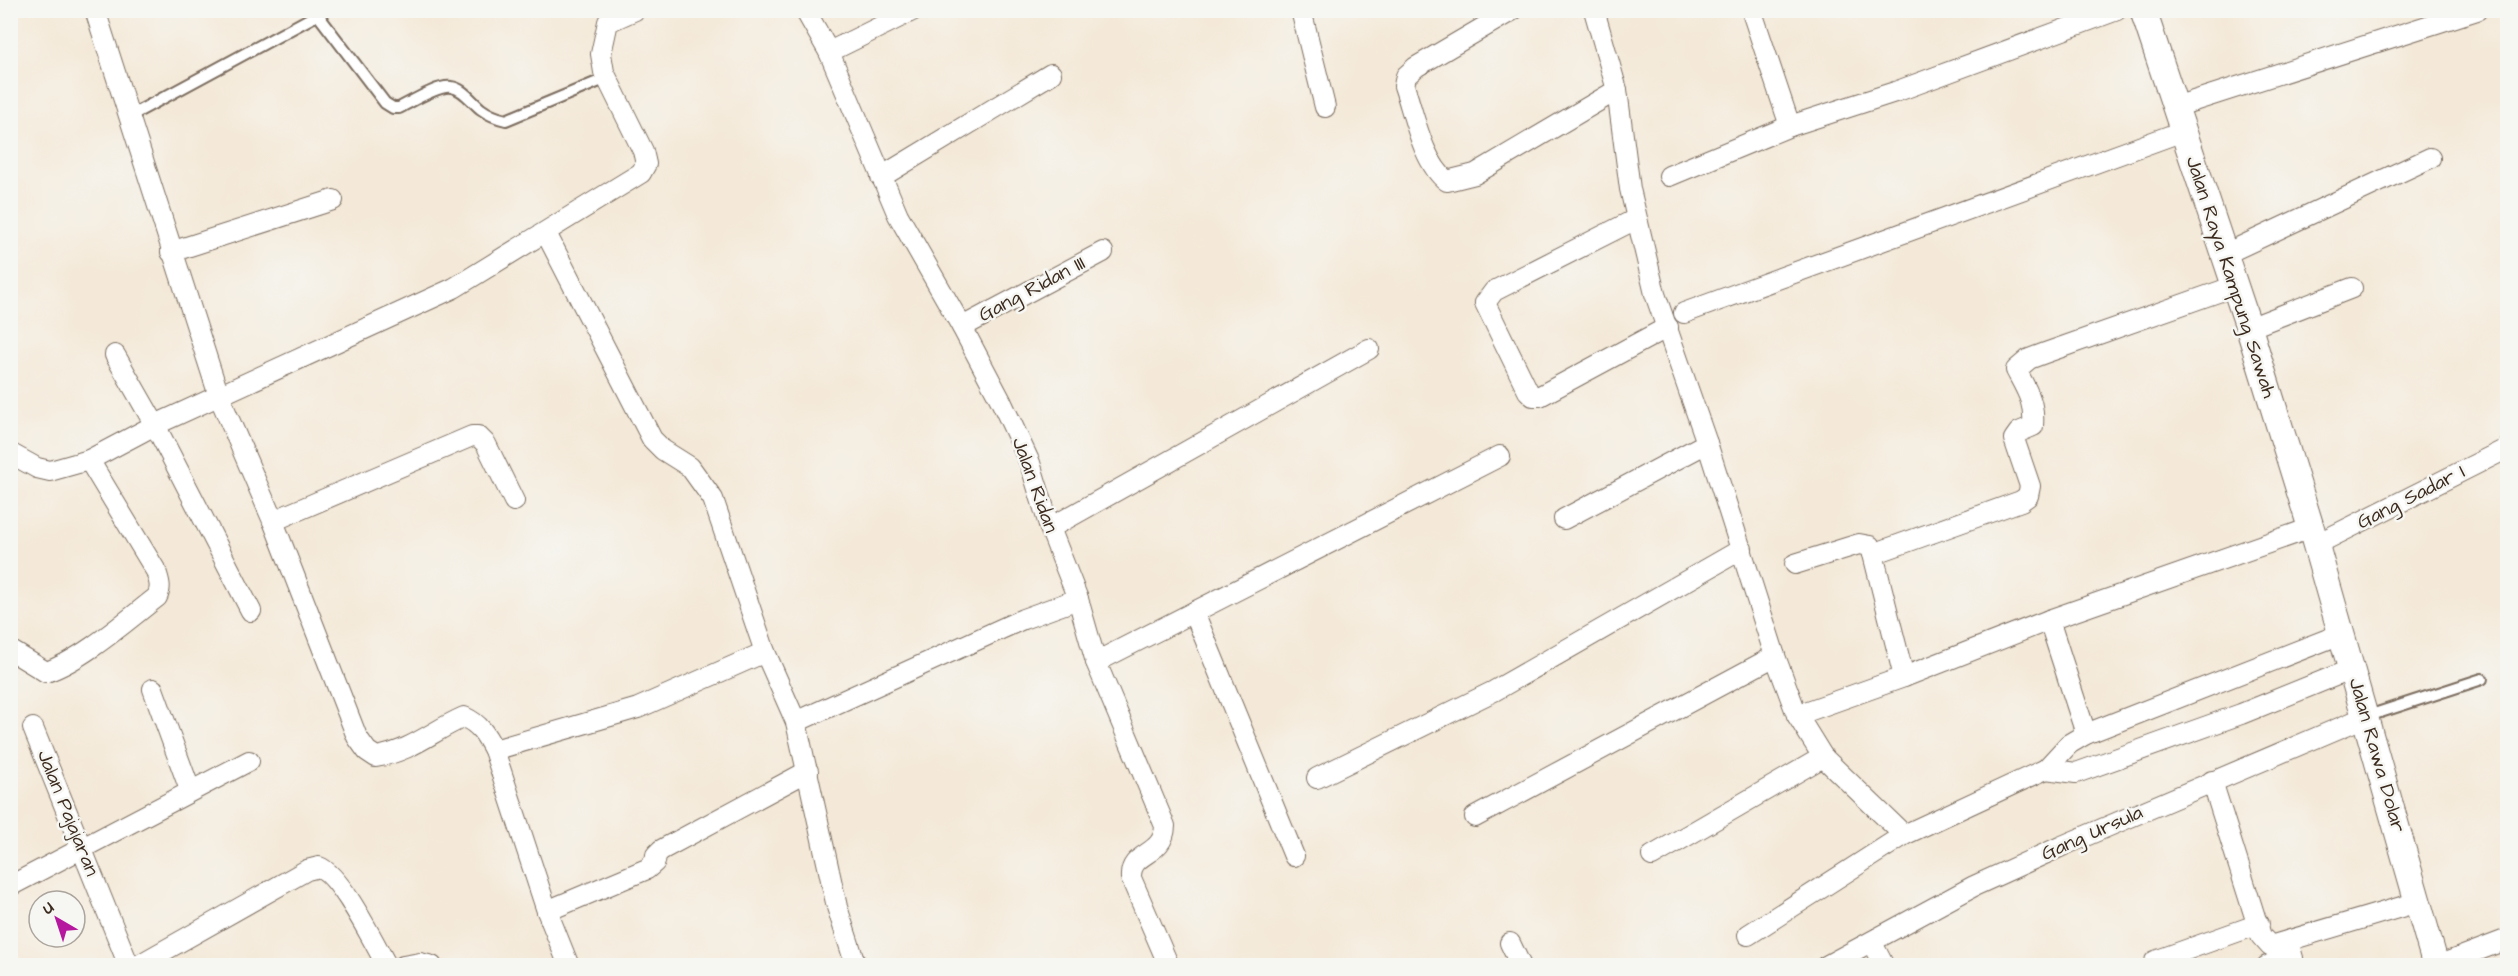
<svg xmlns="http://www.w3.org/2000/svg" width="2518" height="976" font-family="'Architects Daughter',sans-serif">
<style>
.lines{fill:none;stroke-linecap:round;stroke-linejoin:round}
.service-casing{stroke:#7c6d5f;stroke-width:14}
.minor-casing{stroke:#7c6d5f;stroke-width:22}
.tertiary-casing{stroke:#7c6d5f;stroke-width:28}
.service{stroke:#fff;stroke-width:10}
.minor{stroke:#fff;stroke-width:20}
.tertiary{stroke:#fff;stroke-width:26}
.labels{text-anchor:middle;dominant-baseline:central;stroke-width:5;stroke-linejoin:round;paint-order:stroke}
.street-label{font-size:20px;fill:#3b2a1e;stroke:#f6f6f2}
</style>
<rect width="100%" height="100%" fill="#f6f6f2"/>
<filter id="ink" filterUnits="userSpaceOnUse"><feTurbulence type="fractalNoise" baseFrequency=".0167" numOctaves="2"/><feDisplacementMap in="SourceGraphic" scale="12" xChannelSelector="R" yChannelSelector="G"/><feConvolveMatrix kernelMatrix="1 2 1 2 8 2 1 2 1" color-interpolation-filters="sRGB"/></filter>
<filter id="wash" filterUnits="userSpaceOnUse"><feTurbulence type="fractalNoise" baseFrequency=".008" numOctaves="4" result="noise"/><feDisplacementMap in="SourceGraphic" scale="24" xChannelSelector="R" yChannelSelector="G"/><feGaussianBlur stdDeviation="1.35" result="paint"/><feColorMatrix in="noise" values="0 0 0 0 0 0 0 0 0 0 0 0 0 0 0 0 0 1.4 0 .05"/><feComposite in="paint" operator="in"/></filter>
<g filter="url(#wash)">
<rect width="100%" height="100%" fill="#f4e9d8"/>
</g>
<g filter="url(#ink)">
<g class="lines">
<defs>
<g id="service">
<path d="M 317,10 L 318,15 L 385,103 L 393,108 L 399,108 C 411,102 438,85 451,87 C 463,88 472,102 481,109 C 489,115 497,118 506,120 L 607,78"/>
<polyline points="128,117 326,10"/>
<polyline points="2365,717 2482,679"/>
</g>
<g id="minor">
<path d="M 95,10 L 219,396 L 273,521 L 357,737 L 367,751 L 376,757 C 412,751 432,731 464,717 C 480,724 486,735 494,750 L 547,911 L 569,966"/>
<path d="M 805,10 L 829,52 L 898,215 L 962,327 L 1001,401 L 1030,463 L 1050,528 L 1078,599 L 1096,662 L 1165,826 C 1164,857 1129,851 1131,878 L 1169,966"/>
<polyline points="1301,10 1325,107"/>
<path d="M 1513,10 L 1416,67 L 1406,76 L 1404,86 C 1414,114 1423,163 1447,181 L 1475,174 L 1617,90"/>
<polyline points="1594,10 1617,90 1630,189 1655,294 1707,443 1775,656 1797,715 1823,757 1904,835 2046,769 2069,744 2086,734 2341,634"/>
<polyline points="1753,15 1790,126"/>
<polyline points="829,52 914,10"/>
<polyline points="2175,107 2477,10"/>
<polyline points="1669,176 1790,126 1895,92 2117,10"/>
<polyline points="881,177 1051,74"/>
<polyline points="1636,219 1494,291 1485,303 1528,391 1533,396 1540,396 1668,327"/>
<polyline points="546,233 652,439 663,450 690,467 713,499 765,652 796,722 837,907 856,966"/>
<polyline points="171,252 333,200"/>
<polyline points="2223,255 2430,158"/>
<polyline points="1684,313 2183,131"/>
<polyline points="962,327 1103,252"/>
<polyline points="2249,328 2352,288"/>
<polyline points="115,355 155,425 251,611"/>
<polyline points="10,453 37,468 50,471 89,460 155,425 454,288 641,173 646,164 643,151 604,72 601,54 608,22 635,10"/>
<polyline points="1564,519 1707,443"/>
<polyline points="273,521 472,436 478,436 486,444 514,501"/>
<polyline points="1050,528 1369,349"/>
<polyline points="2315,545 2508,448"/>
<polyline points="1795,564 1859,544 1870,546 1873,554"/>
<polyline points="1194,612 1294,856"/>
<polyline points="2049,620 2086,734"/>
<path d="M 10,650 L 46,672 C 82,660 126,621 157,597 C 162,587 159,581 156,571 L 89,460"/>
<polyline points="1096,662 1500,456"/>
<path d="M 1904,677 L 1873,554 L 2021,501 L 2028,496 L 2030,486 L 2014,439 L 2019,432 L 2033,426 C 2035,402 2027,391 2016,370 L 2029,359 L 2045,353 L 2235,286"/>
<polyline points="153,689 190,790"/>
<polyline points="1797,715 1904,677 2049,620 2311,528"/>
<polyline points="796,722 1023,619 1078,599"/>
<polyline points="33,728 129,966"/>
<polyline points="494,750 638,708 765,652"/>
<polyline points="2046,769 2076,773 2241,714 2352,669"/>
<polyline points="1317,778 1494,691 1742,549"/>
<polyline points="2212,781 2261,936 2270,946 2418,902"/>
<polyline points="1475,817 1775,656"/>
<polyline points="1652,856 1823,757"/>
<polyline points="10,886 249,761"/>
<polyline points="547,911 647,869 655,862 656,855 661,850 808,771"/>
<polyline points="1748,935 1904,835"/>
<polyline points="1510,943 1521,966"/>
<polyline points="1872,943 1884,966"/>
<polyline points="2155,961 2259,924"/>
<path d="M 137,966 L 307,870 L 319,867 C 341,875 374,943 387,966"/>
<polyline points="403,966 420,963 432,966"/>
<polyline points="1826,966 1974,886 2062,846 2365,717"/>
<polyline points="2267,966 2293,958 2288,941"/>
<polyline points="2437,966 2508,939"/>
</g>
<polyline id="tertiary" points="2143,10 2249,328 2311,528 2436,966"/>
</defs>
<use href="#service" class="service-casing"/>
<use href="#minor" class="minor-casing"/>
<use href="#tertiary" class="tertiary-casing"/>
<use href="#service" class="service"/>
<use href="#minor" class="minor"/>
<use href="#tertiary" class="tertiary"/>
</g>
</g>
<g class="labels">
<g class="street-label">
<text transform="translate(2231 277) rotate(72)">Jalan Raya Kampung Sawah</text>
<text transform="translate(1032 289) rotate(-28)">Gang Ridan III</text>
<text transform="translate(1035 485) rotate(70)">Jalan Ridan</text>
<text transform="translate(2411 497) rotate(-27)">Gang Sadar I</text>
<text transform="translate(2377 755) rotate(74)">Jalan Rawa Dolar</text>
<text transform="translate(68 813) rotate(68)">Jalan Pajajaran</text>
<text transform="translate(2092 833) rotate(-24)">Gang Ursula</text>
</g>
</g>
<rect width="2518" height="976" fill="none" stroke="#f6f6f2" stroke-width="36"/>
<g transform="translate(57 919) rotate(321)"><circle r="28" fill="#f6f6f2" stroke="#aba49d" stroke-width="1.5"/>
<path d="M0-4.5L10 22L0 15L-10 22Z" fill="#b5179e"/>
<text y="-9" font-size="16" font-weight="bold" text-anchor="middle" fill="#3b2a1e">U</text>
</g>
</svg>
